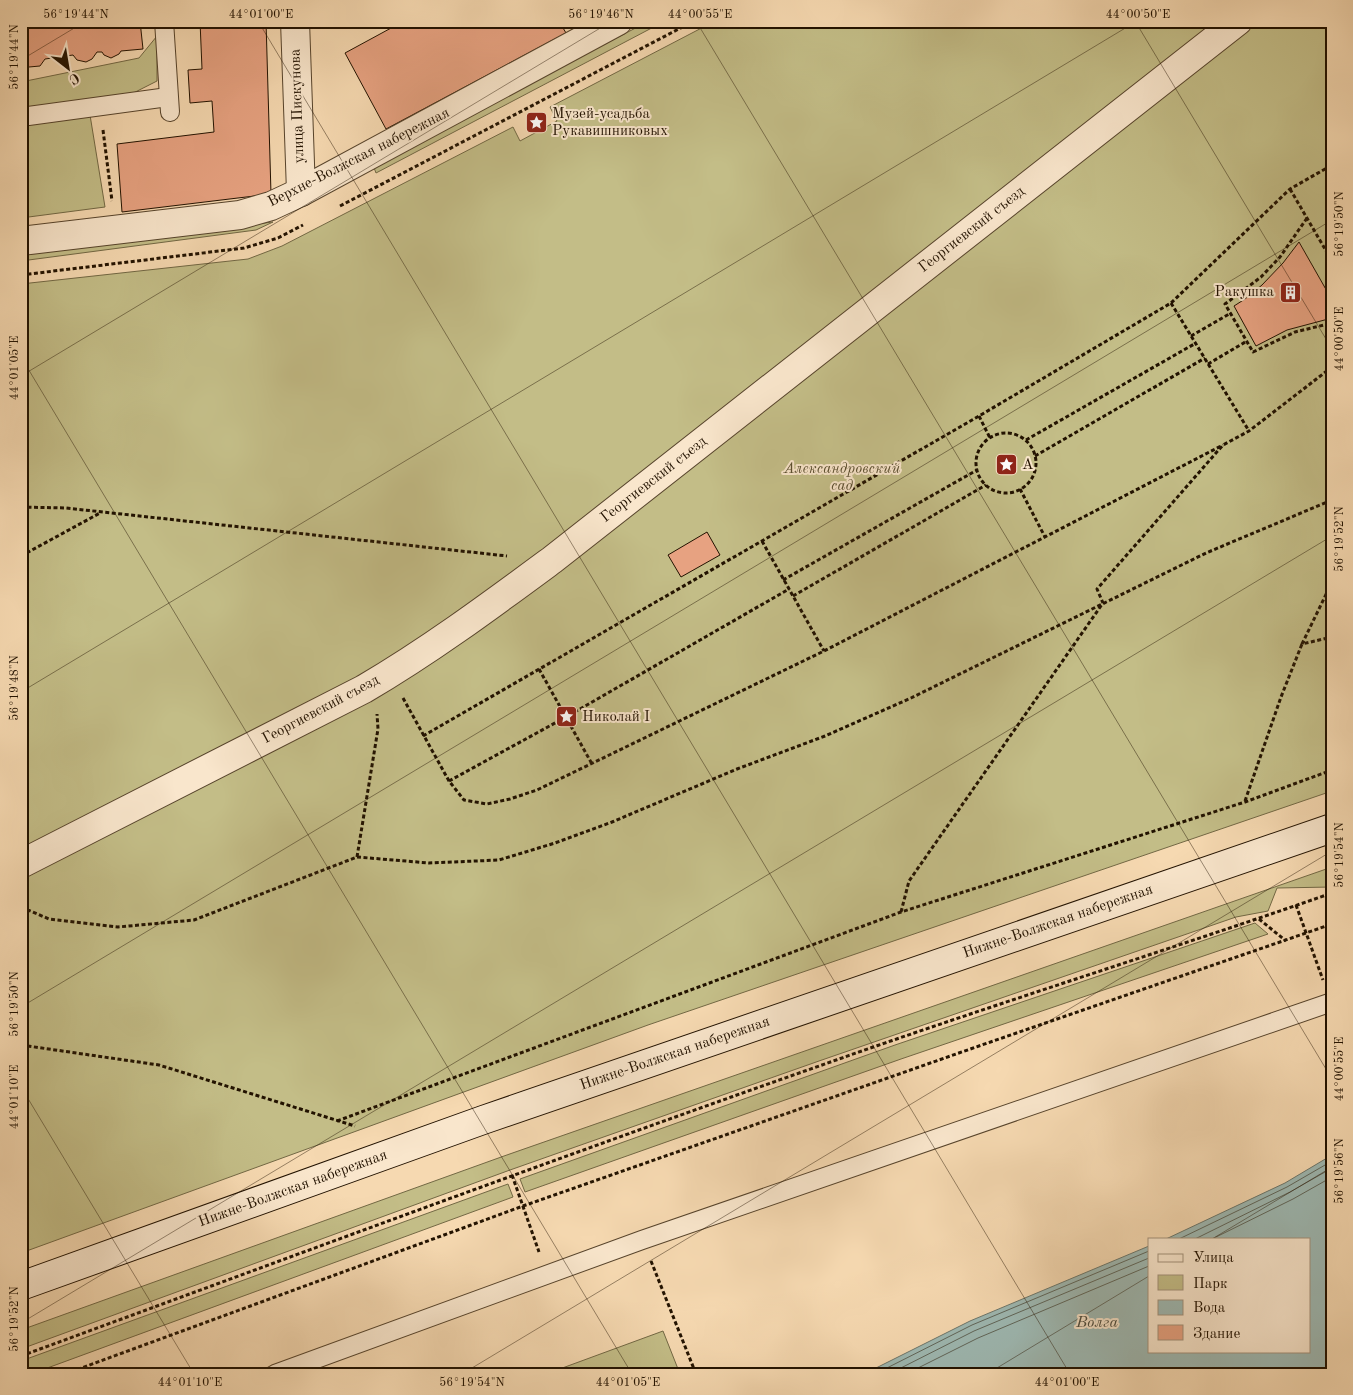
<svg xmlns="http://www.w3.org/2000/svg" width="1353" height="1395" font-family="'Old Standard TT',serif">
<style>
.green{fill:#c3bd87;stroke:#726844}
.water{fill:#9eb9b3;stroke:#6c766b}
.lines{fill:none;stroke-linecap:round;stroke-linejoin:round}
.shore{stroke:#60665a;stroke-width:1}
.building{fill:#e7a281;stroke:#221200}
.lane-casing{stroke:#57442c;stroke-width:20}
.street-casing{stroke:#57442c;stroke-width:30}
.secondary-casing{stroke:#221200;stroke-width:30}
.path{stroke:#221200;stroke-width:3;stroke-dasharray:4 2.5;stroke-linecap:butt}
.lane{stroke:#f9e6cc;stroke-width:18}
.street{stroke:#f9e6cc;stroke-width:28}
.secondary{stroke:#f9e6cc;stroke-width:28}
.ticks{fill:none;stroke:#221200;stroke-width:1;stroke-opacity:0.45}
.labels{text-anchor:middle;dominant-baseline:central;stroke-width:4;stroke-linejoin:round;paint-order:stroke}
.street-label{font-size:15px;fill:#221200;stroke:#f9e6cc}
.poi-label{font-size:15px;fill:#221200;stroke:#f9e6cc;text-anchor:start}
.park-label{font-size:15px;font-style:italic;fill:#5a4e2f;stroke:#f9e6cc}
.water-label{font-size:16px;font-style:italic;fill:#4d4c3f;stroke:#f9e6cc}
.neatline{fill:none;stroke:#221200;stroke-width:2}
.ticks-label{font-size:12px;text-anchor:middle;fill:#221200}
</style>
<rect width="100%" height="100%" fill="#f6d9b1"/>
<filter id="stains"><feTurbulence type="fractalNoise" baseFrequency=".004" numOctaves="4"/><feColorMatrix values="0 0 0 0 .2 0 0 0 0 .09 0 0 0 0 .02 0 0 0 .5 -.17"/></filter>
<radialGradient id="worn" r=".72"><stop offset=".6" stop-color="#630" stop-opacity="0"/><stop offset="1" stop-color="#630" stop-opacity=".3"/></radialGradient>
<g class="green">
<polygon points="649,21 665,21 376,173 373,165"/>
<polygon points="715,21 1332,21 1332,791 648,1025 21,1253 21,284 248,259 282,246 513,127 520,141 557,121 550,107"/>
<polygon points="157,36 157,81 90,115 105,207 21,218 21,82 139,58"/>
<polygon points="273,222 256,230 21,261 21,253"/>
<polygon points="1332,867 1332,887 1277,888 1268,911 1236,917 819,1061 510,1170 21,1349 21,1330 504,1156"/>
<polygon points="1255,923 1268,934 901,1059 525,1192 520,1179 895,1045"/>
<polygon points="508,1184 513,1197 31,1374 21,1374 21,1361"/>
<polygon points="663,1331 680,1374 546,1374"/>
</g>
<polygon class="water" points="1332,1155 1332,1374 864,1374 970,1321 1149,1246 1149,1351 1309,1351 1309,1239 1166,1239 1285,1183"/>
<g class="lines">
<g class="shore">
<polyline points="1179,1239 1287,1187 1332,1161"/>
<polyline points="1195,1239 1290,1192 1332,1168"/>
<polyline points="1212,1239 1293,1199 1332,1177"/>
<polyline points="875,1374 972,1325 1149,1251"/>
<polyline points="889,1374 974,1331 1149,1258"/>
<polyline points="906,1374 978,1338 1149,1266"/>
</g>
</g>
<g class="building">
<polygon points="21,21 140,21 143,49 121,51 119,54 111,58 104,55 102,52 97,52 92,59 86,62 77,60 73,55 45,59 40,66 29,67 26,65 23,61 21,61"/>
<polygon points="200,21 266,21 271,194 122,212 117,144 214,132 212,101 190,103 188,70 202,69"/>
<polygon points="404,21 559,21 566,33 386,129 345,53"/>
<polygon points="1299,242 1332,300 1332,318 1287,330 1256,346 1234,306 1245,299 1262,285 1283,263"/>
<polygon points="707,532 720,555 681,577 668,555"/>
</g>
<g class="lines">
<defs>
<g id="lane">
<polyline points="164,21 170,112"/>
<polyline points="21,117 168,97"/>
<polyline points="275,1374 642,1240 1332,1002"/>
</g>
<g id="street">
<polyline points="295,21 301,192"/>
<polyline points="21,241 240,215 271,206 301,192 618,21"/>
<path d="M 21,864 L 364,689 C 429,651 491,605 552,560 L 1238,21"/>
</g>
<polyline id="secondary" points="21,1286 483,1120 1332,828"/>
</defs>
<use href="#lane" class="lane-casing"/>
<use href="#street" class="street-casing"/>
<use href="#secondary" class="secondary-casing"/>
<g class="path">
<polyline points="1265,26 1284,21"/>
<polyline points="103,130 112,201"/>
<polyline points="21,168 27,212"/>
<polyline points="1290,189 1332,261"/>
<polyline points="340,206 694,21"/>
<polyline points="1307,218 1280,257 1261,277 1225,304 1253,352 1295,332 1332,323"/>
<polyline points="21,275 244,248 278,238 303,225"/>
<polyline points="1171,303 1249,431"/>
<polyline points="1191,336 1231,313"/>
<polyline points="1208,364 1247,341"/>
<polyline points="979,416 990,438"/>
<circle cx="1006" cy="463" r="30"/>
<polyline points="1026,440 1196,343"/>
<polyline points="1035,456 1205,358"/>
<polyline points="1020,489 1045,537"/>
<polyline points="21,507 66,508 507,556"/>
<polyline points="762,541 824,651"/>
<polyline points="21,556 100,513"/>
<polyline points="783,580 977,470"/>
<polyline points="1332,582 1302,644 1332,637"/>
<polyline points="793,596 986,485"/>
<polyline points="539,669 592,764"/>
<polyline points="403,698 449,781 464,800 487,804 510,799 537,790 824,651 1223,445"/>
<polyline points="423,736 979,416 1171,303 1290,189 1332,165"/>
<polyline points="449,781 566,717 789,589"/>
<polyline points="1245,801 1281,697 1302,644"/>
<polyline points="357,857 378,729 377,714"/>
<polyline points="1296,905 1323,980"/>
<polyline points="21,907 49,919 118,927 194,920 357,857 429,863 499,860 555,843 612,822 737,769 825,736 911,698 1206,553 1332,500"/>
<polyline points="901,912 909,881 1103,603 1097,589 1223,445 1249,431 1332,367"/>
<polyline points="1259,919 1286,941"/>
<polyline points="21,1045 159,1065 355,1126"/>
<polyline points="337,1121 901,912 1245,802 1332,770"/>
<polyline points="512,1175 539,1252"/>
<polyline points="651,1261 696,1374"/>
<path d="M 21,1356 C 288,1258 554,1159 822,1065 C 991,1005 1163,952 1332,893"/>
<polyline points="65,1374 523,1206 976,1047 1332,924"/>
</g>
<use href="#lane" class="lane"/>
<use href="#street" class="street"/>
<use href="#secondary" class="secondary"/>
</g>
<path class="ticks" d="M 258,21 L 1070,1374M 696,21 L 1332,1079M 1135,21 L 1332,349M 21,60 L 86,21M 21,357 L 632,1374M 21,376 L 612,21M 21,692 L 1137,21M 21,1007 L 1332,220M 21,1087 L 194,1374M 1212,1239 L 1332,1167M 21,1323 L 1332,536M 462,1374 L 1332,851M 987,1374 L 1149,1276"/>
<defs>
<symbol id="sight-square" viewBox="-11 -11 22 22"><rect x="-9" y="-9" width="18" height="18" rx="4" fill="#8f2418" stroke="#f9e6cc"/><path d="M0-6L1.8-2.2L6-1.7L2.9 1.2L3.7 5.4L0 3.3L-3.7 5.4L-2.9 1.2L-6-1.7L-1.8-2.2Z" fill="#fff"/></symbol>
<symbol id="building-square" viewBox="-11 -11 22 22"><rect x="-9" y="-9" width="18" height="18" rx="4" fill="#8f2418" stroke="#f9e6cc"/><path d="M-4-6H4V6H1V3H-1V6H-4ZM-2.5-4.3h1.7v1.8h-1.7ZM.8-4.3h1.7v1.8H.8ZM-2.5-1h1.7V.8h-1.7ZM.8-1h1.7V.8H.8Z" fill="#fff"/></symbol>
</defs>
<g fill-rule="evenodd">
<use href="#sight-square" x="524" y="110" width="25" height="25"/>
<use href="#building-square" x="1278" y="280" width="25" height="25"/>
<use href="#sight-square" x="994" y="452" width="25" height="25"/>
<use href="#sight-square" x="554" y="704" width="25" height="25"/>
</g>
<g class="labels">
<g class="street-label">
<text transform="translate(298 106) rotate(-92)">улица Пискунова</text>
<text transform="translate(359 158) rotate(-27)">Верхне-Волжская набережная</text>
<text transform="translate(972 230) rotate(-38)">Георгиевский съезд</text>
<text transform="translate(654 480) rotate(-38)">Георгиевский съезд</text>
<text transform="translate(321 710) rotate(-28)">Георгиевский съезд</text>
<text transform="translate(1058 922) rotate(-19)">Нижне-Волжская набережная</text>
<text transform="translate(675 1054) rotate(-19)">Нижне-Волжская набережная</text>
<text transform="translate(293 1189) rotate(-20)">Нижне-Волжская набережная</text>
</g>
<g class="poi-label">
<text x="552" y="114">Музей-усадьба<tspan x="552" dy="17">Рукавишниковых</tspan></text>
<text x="1274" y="292" text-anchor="end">Ракушка</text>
<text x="1022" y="465">А</text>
<text x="582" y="717">Николай I</text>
</g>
<g class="park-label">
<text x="842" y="469">Александровский<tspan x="842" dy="17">сад</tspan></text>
</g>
<g class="water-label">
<text x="1097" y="1323">Волга</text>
</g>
</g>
<rect width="1353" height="1395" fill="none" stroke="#f6d9b1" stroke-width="55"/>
<rect x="1148" y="1238" width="162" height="115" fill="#f9e6cc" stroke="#a3917a"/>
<rect x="1158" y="1254" width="25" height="8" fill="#f9e6cc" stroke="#a3917a"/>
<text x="1193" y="1262" font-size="15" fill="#221200">Улица</text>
<rect x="1158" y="1275" width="25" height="15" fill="#c3bd87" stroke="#a3917a"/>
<text x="1193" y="1288" font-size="15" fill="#221200">Парк</text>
<rect x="1158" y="1300" width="25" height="15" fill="#9eb9b3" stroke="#a3917a"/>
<text x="1193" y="1312" font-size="15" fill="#221200">Вода</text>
<rect x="1158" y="1325" width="25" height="15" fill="#e7a281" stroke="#a3917a"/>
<text x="1193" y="1338" font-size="15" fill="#221200">Здание</text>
<g transform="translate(68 68) rotate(149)" stroke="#f9e6cc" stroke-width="4" paint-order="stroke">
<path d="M0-4L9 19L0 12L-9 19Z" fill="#221200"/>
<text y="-8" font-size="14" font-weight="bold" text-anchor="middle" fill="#221200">С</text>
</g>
<rect x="28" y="28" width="1298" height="1340" class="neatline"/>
<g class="ticks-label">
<text x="76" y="18">56°19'44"N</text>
<text x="261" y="18">44°01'00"E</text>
<text x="601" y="18">56°19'46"N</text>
<text x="700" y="18">44°00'55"E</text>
<text x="1138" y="18">44°00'50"E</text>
<text transform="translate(14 57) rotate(-90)" y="4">56°19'44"N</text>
<text transform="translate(1339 224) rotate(-90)" y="4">56°19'50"N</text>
<text transform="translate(1339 339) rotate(-90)" y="4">44°00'50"E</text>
<text transform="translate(14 368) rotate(-90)" y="4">44°01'05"E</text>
<text transform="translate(1339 539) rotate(-90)" y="4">56°19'52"N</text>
<text transform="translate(14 688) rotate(-90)" y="4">56°19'48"N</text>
<text transform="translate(1339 855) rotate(-90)" y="4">56°19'54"N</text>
<text transform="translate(14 1004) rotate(-90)" y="4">56°19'50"N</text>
<text transform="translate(1339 1069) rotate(-90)" y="4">44°00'55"E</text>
<text transform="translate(14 1097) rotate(-90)" y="4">44°01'10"E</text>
<text transform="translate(1339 1171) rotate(-90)" y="4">56°19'56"N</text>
<text transform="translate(14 1319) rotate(-90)" y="4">56°19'52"N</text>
<text x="190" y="1386">44°01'10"E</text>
<text x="472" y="1386">56°19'54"N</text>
<text x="628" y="1386">44°01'05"E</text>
<text x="1067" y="1386">44°01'00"E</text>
</g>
<rect width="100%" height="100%" filter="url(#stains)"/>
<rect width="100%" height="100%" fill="url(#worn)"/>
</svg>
